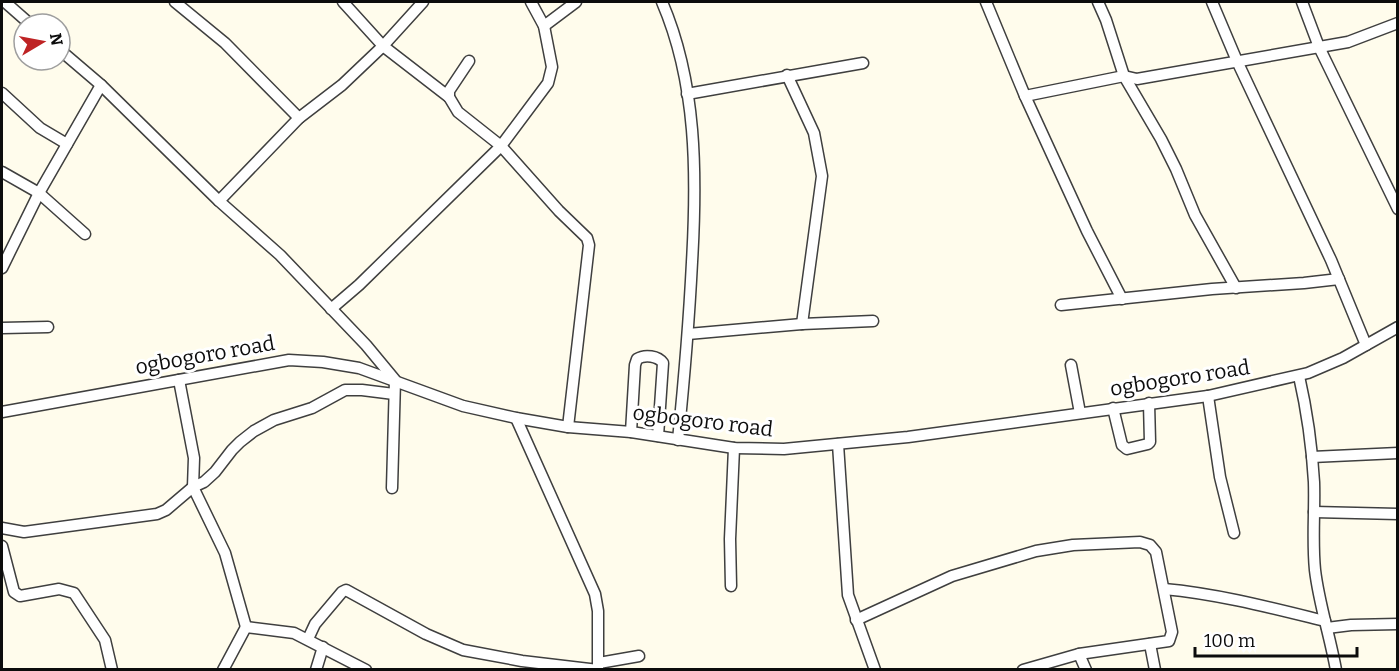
<svg xmlns="http://www.w3.org/2000/svg" width="1399" height="671" font-family="Bitter,serif">
<style>
.lines{fill:none;stroke-linecap:round;stroke-linejoin:round}
.minor-casing{stroke:#3f3f3f;stroke-width:13}
.minor{stroke:#fff;stroke-width:10}
.labels{text-anchor:middle;dominant-baseline:central;stroke-width:6;stroke-linejoin:round;paint-order:stroke}
.street-label{font-size:21px;fill:#0c0c0c;stroke:#fff}
</style>
<rect width="100%" height="100%" fill="#fffcec"/>
<g class="lines">
<defs>
<g id="minor">
<polyline points="5,2 30,24"/>
<polyline points="175,2 225,43 299,118"/>
<polyline points="343,2 383,46 423,2"/>
<path d="M 662,2 C 697,83 697,175 692,262 C 689,322 684,381 678,440"/>
<polyline points="986,2 1025,96"/>
<polyline points="1098,2 1106,20 1124,76 1161,139 1176,169 1195,215 1236,288"/>
<polyline points="1212,2 1237,61 1331,260 1366,345"/>
<polyline points="1302,2 1319,47 1398,209"/>
<polyline points="544,26 576,2"/>
<polyline points="60,50 101,85 219,201 280,255 366,345 395,380 392,488"/>
<polyline points="469,61 449,91 449,97 458,112 501,146 559,211 587,238 589,245 568,427"/>
<polyline points="787,75 814,133 822,176 802,324"/>
<polyline points="2,93 40,128 67,144"/>
<polyline points="687,94 863,63"/>
<polyline points="2,172 39,193 85,234"/>
<polyline points="219,201 299,118 342,85 383,46 449,97"/>
<polyline points="2,268 39,193 101,85"/>
<polyline points="1122,299 1087,231 1025,96 1124,76 1137,79 1348,42 1398,23"/>
<polyline points="1061,305 1212,289 1304,283 1339,279"/>
<polyline points="331,309 359,285 501,146 548,83 552,67 544,26 531,2"/>
<polyline points="2,328 48,327"/>
<polyline points="688,334 802,324 873,321"/>
<polyline points="1071,365 1080,413"/>
<path d="M 1299,376 C 1307,411 1312,447 1314,482 C 1315,511 1312,540 1315,570 C 1319,604 1330,636 1336,670"/>
<polyline points="179,380 194,458 193,487 225,553 246,627"/>
<polyline points="1208,396 1220,477 1234,533"/>
<polyline points="1113,408 1122,445 1127,449 1148,444 1150,442 1149,403"/>
<polyline points="2,412 289,360 323,362 359,368 463,406 516,418 568,427 631,432 734,448 784,449 908,437 1208,396 1308,373 1343,358 1398,327"/>
<path d="M 631,432 L 635,365 L 637,359 C 645,354 658,356 663,363 L 658,436"/>
<polyline points="838,444 848,595 875,670"/>
<polyline points="1312,457 1398,453"/>
<polyline points="1314,512 1398,514"/>
<polyline points="2,528 24,532 157,514 166,510 193,487 204,482 215,472 232,450 240,442 254,431 274,420 312,408 345,390 362,390 394,394"/>
<polyline points="2,546 14,592 20,596 59,589 74,593 105,640 112,670"/>
<polyline points="731,586 730,539 734,448"/>
<path d="M 1164,589 C 1219,594 1272,608 1325,621"/>
<polyline points="856,620 952,576 1036,551 1073,545 1140,542 1150,545 1156,552 1172,632 1169,641 1079,654 1023,670"/>
<polyline points="246,627 294,633 366,670"/>
<polyline points="1327,628 1351,625 1398,624"/>
<polyline points="308,639 315,624 342,592 346,590 426,634 463,650 522,661 598,670 598,611 595,594 516,418"/>
<polyline points="1150,644 1155,670"/>
<polyline points="1079,654 1086,670"/>
<polyline points="599,663 639,656"/>
<polyline points="223,670 246,627"/>
<polyline points="316,670 323,647"/>
</g>
</defs>
<use href="#minor" class="minor-casing"/>
<use href="#minor" class="minor"/>
</g>
<g class="labels">
<g class="street-label">
<text transform="translate(205 355) rotate(-10)">ogbogoro road</text>
<text transform="translate(1180 378) rotate(-9)">ogbogoro road</text>
<text transform="translate(703 421) rotate(7)">ogbogoro road</text>
</g>
</g>
<rect width="1399" height="671" fill="none" stroke="#0c0c0c" stroke-width="6"/>
<g transform="translate(42 42) rotate(80)"><circle r="28" fill="#ffffff" stroke="#9e9e9e" stroke-width="1.5"/>
<path d="M0-4.5L10 22L0 15L-10 22Z" fill="#be2324"/>
<text y="-9" font-size="16" font-weight="bold" text-anchor="middle" fill="#0c0c0c">N</text>
</g>
<path d="M1195 647v9h162v-9" fill="none" stroke="#0c0c0c" stroke-width="3"/>
<text x="1204" y="647" font-size="18" fill="#0c0c0c" stroke="#ffffff" stroke-width="4.5" paint-order="stroke">100 m</text>
</svg>
